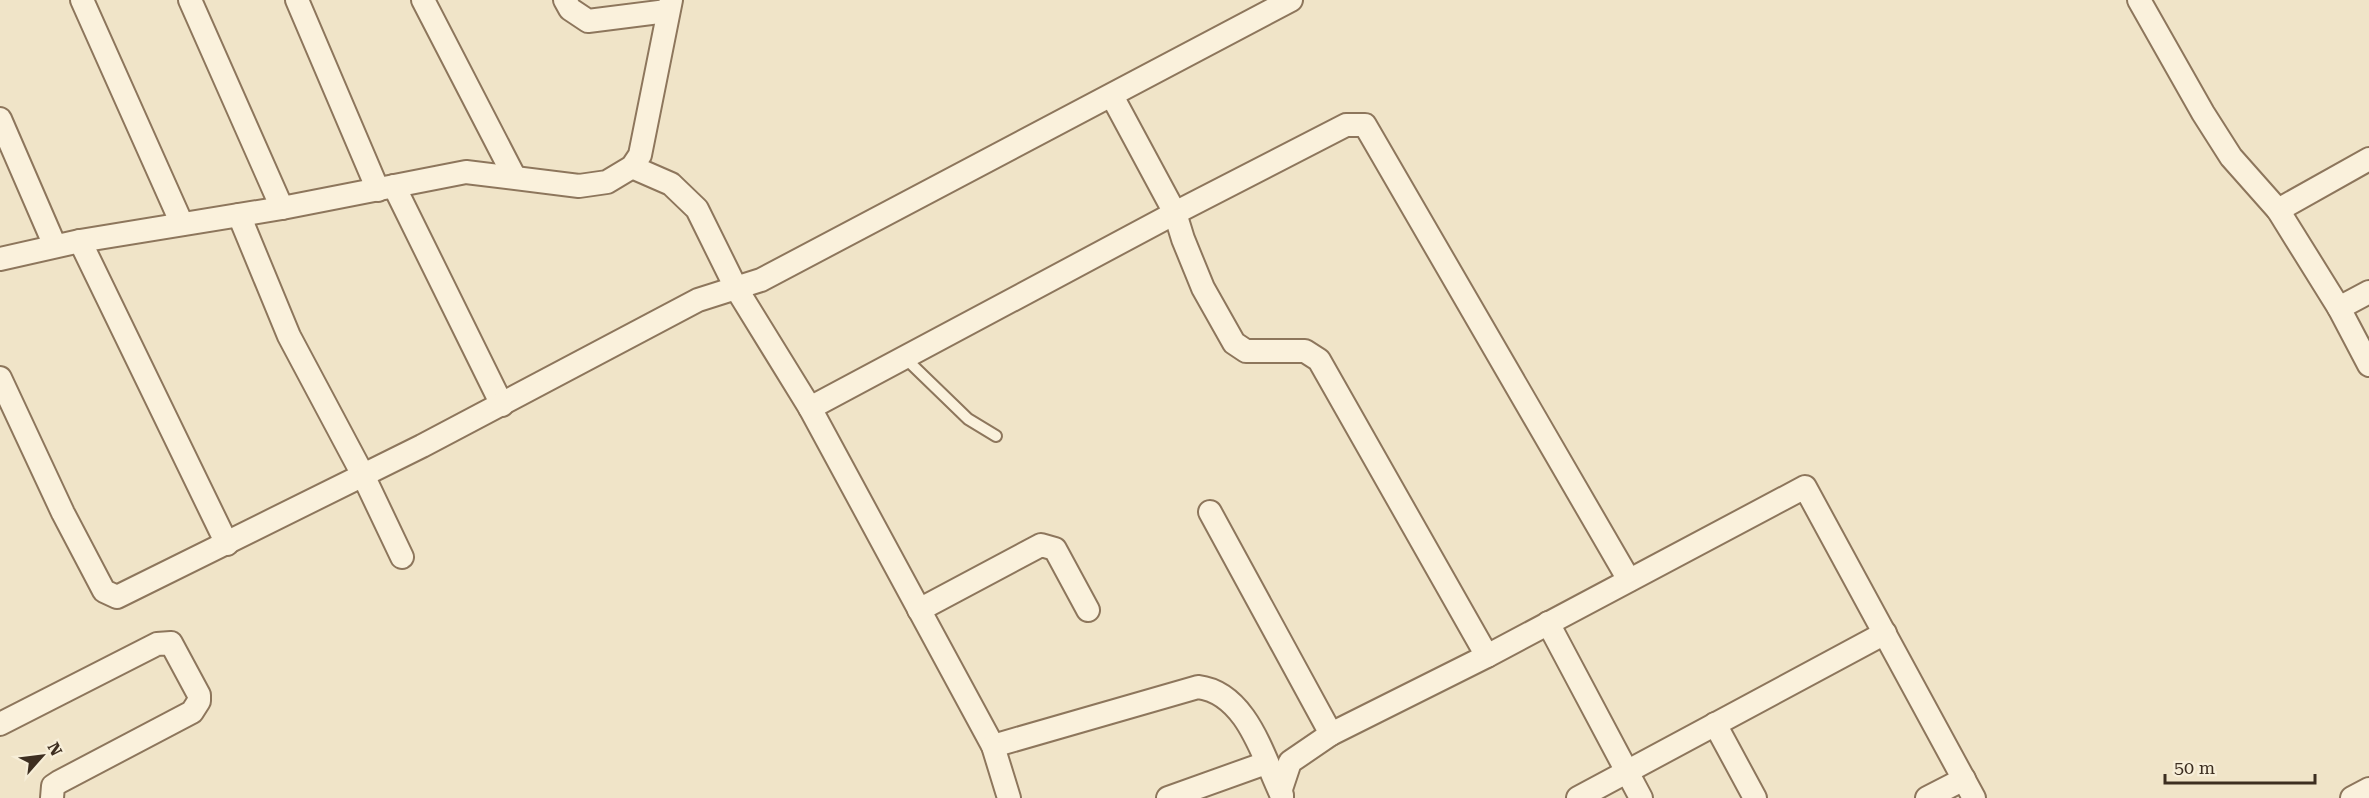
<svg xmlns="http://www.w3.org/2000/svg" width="2369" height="798" font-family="'Roboto Serif',serif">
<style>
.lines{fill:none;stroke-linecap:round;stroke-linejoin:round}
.service-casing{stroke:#8d765c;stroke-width:14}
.minor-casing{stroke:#8d765c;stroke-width:26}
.service{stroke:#faf1dc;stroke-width:10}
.minor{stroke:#faf1dc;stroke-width:22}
</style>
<rect width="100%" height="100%" fill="#f0e4c8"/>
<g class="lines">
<defs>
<polyline id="service" points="905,358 968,419 996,436"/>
<g id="minor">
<polyline points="82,0 182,224"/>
<polyline points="190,0 282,208"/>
<polyline points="297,0 378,190"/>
<polyline points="423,0 514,176"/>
<polyline points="565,0 570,9 588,21 667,11"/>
<polyline points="2139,0 2203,113 2231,157 2278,210 2339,308 2369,365"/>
<polyline points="1112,96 1175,213 1183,239 1203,288 1234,343 1246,351 1305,351 1319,360 1487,656"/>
<polyline points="0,119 55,246"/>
<polyline points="632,167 671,184 697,209 736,288 810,408 993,746 1009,798"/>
<polyline points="394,186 502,405"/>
<polyline points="2278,210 2369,159"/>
<polyline points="239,215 289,336 363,475 402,557"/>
<polyline points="80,241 227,544"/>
<polyline points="0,259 80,241 282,208 466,172 579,186 607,182 632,167 640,155 671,0"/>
<polyline points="2339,308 2369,292"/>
<polyline points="0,378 63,513 104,591 117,597 422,446 698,300 761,280 1291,0"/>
<polyline points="810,408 1175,213 1346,125 1365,125 1629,580"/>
<polyline points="1210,512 1331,734"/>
<polyline points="919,610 1041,545 1055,549 1088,610"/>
<polyline points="1548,623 1641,798"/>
<polyline points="0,724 157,644 171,643 199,695 199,701 192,712 59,782 53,786 52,798"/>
<polyline points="1715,724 1755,798"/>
<path d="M 993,746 L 1198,687 C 1247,693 1263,757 1282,796"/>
<polyline points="1168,798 1266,763"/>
<polyline points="1282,798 1281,789 1290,762 1331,734 1487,656 1805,487 1974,798"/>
<polyline points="1578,798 1885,633"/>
<polyline points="1927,798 1964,779"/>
<polyline points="2352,798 2369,789"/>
</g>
</defs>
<use href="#service" class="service-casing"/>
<use href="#minor" class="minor-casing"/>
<use href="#service" class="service"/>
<use href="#minor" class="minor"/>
</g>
<g transform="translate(42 756) rotate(62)" stroke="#f7eed8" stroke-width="4.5" paint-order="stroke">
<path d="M0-4.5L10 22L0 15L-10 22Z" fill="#3d2e20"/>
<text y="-9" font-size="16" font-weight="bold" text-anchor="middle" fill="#3d2e20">N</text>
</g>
<path d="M2165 774v9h150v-9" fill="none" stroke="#3d2e20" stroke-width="3"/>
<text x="2174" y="774" font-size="18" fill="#3d2e20" stroke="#f7eed8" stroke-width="4.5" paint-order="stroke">50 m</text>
</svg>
